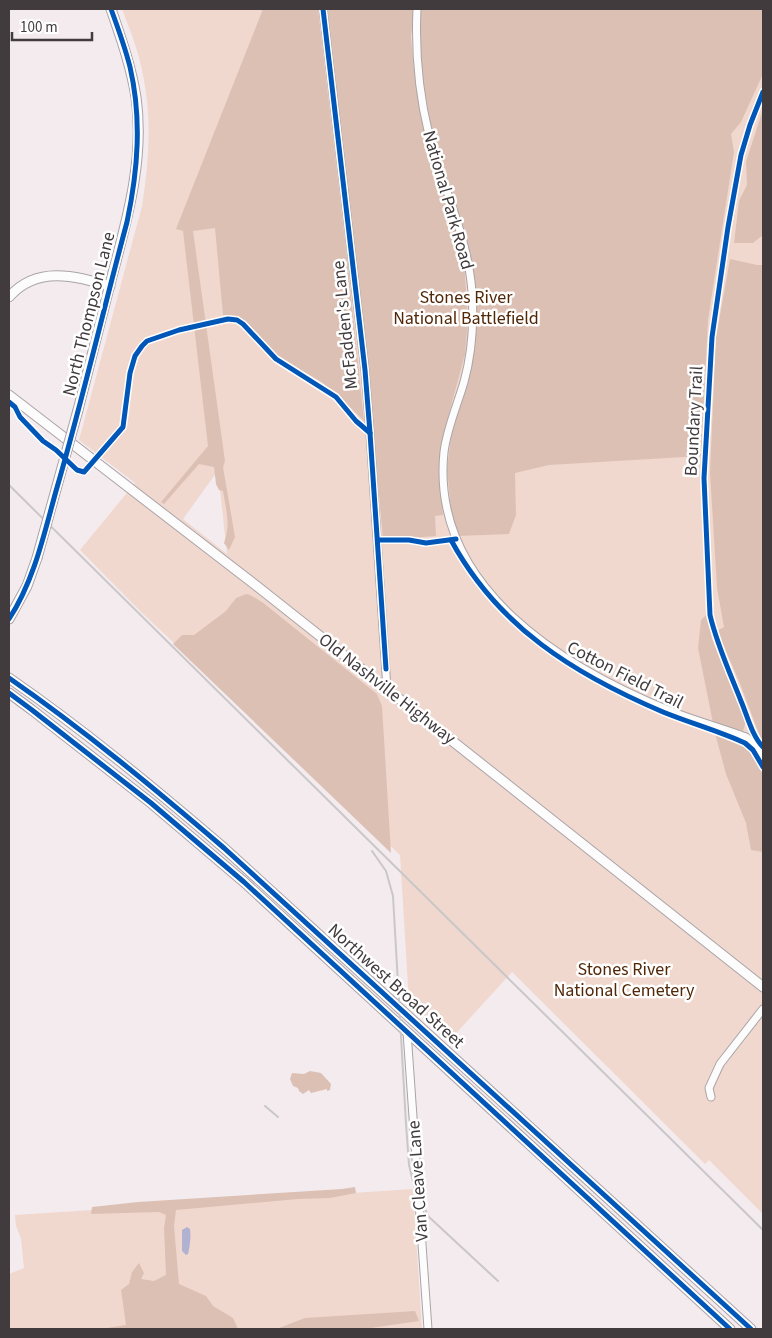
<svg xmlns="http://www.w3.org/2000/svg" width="772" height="1338" font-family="'Source Sans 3',sans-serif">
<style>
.green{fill:#f0d8cf;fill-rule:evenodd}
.forest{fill:#dcc0b4}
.water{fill:#b1b2d2}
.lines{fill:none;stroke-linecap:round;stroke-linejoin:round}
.minor-casing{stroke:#aaa4a7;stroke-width:9}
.major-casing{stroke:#aaa4a7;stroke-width:11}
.minor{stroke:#fdfcfd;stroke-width:7}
.major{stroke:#fdfcfd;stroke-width:9}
.rail{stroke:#cac7c8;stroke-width:2}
.major-bridge-casing{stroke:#aaa4a7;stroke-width:11;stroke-linecap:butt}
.major-bridge{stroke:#fdfcfd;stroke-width:9}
.cycleway-casing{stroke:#fff;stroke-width:8}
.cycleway{stroke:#0057b8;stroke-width:5}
.labels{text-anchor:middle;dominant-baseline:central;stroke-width:5;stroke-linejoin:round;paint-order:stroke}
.street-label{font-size:18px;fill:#413b3e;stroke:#fff}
.park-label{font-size:18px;fill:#512708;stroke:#fff}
</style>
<rect width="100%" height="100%" fill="#f4ebef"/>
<g class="green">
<path d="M 122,9 L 763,9 L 763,1214 L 709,1160 L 705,1164 L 512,972 L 450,1040 L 409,1002 L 400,855 L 141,612 L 80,550 L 135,483 L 79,440 L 142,206 C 149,162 152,119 143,75 C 139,52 130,30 122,9 ZM 217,472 L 218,472 L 227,554 L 183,519 Z"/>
<polygon points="413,1189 422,1329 9,1329 9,1274 24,1268 21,1239 16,1226 15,1215"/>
</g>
<g class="forest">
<path d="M 263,9 L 318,9 L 347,257 L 364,421 C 350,407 337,394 321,382 C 308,373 292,368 279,357 C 257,339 254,318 223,315 L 215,228 L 193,231 L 225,461 L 223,467 L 235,537 L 229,550 L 224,543 C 231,524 226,510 223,491 L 219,490 L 216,484 L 214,467 L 199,464 L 164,504 L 161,502 L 208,446 L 183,231 L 176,229 Z"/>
<polygon points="327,9 414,9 411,37 414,70 423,127 464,261 468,319 465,354 446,425 440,461 443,515 435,516 436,536 383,540 373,428"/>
<polygon points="421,9 763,9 763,74 741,122 731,134 734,152 708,320 701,456 549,465 515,473 516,515 509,534 458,536 452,519 447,470 451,435 465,389 475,299 468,244 430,122 419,54"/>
<polygon points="763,109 763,235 753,243 734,243 739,201 747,185 746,162"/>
<polygon points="730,259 757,265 763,265 763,742 761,739 739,681 717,631 724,627 717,588 710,472 716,338"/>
<polygon points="246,594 250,595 262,602 377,694 382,706 391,853 173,644 182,635 194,635 226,611 236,598"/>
<polygon points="707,614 712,639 746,721 743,731 713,723 698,648 701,620"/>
<polygon points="715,733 741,743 757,760 763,776 763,852 751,850 746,823 726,774"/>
<polygon points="310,1071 321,1073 331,1084 330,1090 327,1091 327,1089 311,1093 309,1090 303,1094 299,1091 298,1088 293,1086 290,1079 292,1073 304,1074"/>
<polygon points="355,1187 356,1193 330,1198 298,1199 176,1210 174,1226 179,1284 206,1296 213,1306 233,1318 238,1329 100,1329 126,1325 121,1290 129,1284 132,1272 139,1263 144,1273 141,1279 154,1281 166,1275 164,1228 166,1215 159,1212 91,1214 92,1207 138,1202 342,1189"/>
<polygon points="415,1311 419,1321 364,1329 253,1329 279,1328 305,1318"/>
</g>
<path class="water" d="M 187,1227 L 190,1229 C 191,1236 190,1246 188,1254 L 186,1255 L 182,1251 L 182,1230 Z"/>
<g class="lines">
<defs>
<g id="minor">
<polyline points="323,9 365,370 370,433 387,689"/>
<path d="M 417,9 C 415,51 419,94 429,135 C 443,188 468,237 472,292 C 474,322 472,353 464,382 C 457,406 447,428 444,452 C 430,588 564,668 673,712 C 697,721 721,728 746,737 L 756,745 L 763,756"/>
<polyline points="407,1032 428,1329"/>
<polyline points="711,1097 709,1088 720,1064 763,1009"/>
</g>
<g id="major">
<path d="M 9,297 C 37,265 75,276 110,286"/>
<polyline points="9,395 258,587 763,987"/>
<path d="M 78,410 C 89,368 99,326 110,284 C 126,223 145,161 136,97 C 131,66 121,38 111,9"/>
<polyline points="9,619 27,586 37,558"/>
<path d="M 9,678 C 84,730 154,788 224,848 L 751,1329"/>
<polyline points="9,693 32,710 151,803 244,882 730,1329"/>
</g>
</defs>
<use href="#minor" class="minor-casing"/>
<use href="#major" class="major-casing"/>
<use href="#minor" class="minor"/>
<use href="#major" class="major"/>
<g class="rail">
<polyline points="9,485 763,1230"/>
<polyline points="372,851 386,871 393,896 406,1124 409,1165 415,1190 429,1217 498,1281"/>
<polyline points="265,1106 278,1117"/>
</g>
<defs>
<polyline id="major-bridge" points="37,558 78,410"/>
</defs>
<use href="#major-bridge" class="major-bridge-casing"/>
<use href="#major-bridge" class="major-bridge"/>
<defs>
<g id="cycleway">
<polyline points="323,9 365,370 370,433 386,669"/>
<path d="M 763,92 L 750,125 L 741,155 L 728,227 L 712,337 L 704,478 L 710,615 C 717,645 730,673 741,701 C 747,715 752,736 763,747"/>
<polyline points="9,402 15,407 20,417 43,441 56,450 77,470 84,472 123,427 130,373 135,356 142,346 147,341 179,330 228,319 237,320 243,324 276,359 336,397 356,421 370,433"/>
<polyline points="378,540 409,540 426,543 456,539"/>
<path d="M 451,540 C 498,627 574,674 663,712 C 690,723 719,731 745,743 L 753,750 L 763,767"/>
<path d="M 9,619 C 34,581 44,534 56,491 C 82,402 103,311 127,222 C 138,170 142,119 130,67 C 125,47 118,28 111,9"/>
<path d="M 9,678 C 84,730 154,788 224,848 L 751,1329"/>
<polyline points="9,693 32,710 151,803 244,882 730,1329"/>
</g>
</defs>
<use href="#cycleway" class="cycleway-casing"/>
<use href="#cycleway" class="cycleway"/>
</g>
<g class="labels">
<g class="street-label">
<text transform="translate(448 200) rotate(74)">National Park Road</text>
<text transform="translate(89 314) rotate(-76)">North Thompson Lane</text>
<text transform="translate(345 325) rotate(-96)">McFadden's Lane</text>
<text transform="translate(694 421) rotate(-87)">Boundary Trail</text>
<text transform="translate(625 675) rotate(27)">Cotton Field Trail</text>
<text transform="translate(387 689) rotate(38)">Old Nashville Highway</text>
<text transform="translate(396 986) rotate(42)">Northwest Broad Street</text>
<text transform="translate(418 1181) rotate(-94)">Van Cleave Lane</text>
</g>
<g class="park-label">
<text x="466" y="297">Stones River<tspan x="466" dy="21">National Battlefield</tspan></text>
<text x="624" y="969">Stones River<tspan x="624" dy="21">National Cemetery</tspan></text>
</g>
</g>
<rect width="772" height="1338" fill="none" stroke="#413b3e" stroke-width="20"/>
<path d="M12 32v8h80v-8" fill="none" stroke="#413b3e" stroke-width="2.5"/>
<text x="20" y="32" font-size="15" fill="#413b3e" stroke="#ffffff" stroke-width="4" paint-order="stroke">100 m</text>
</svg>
